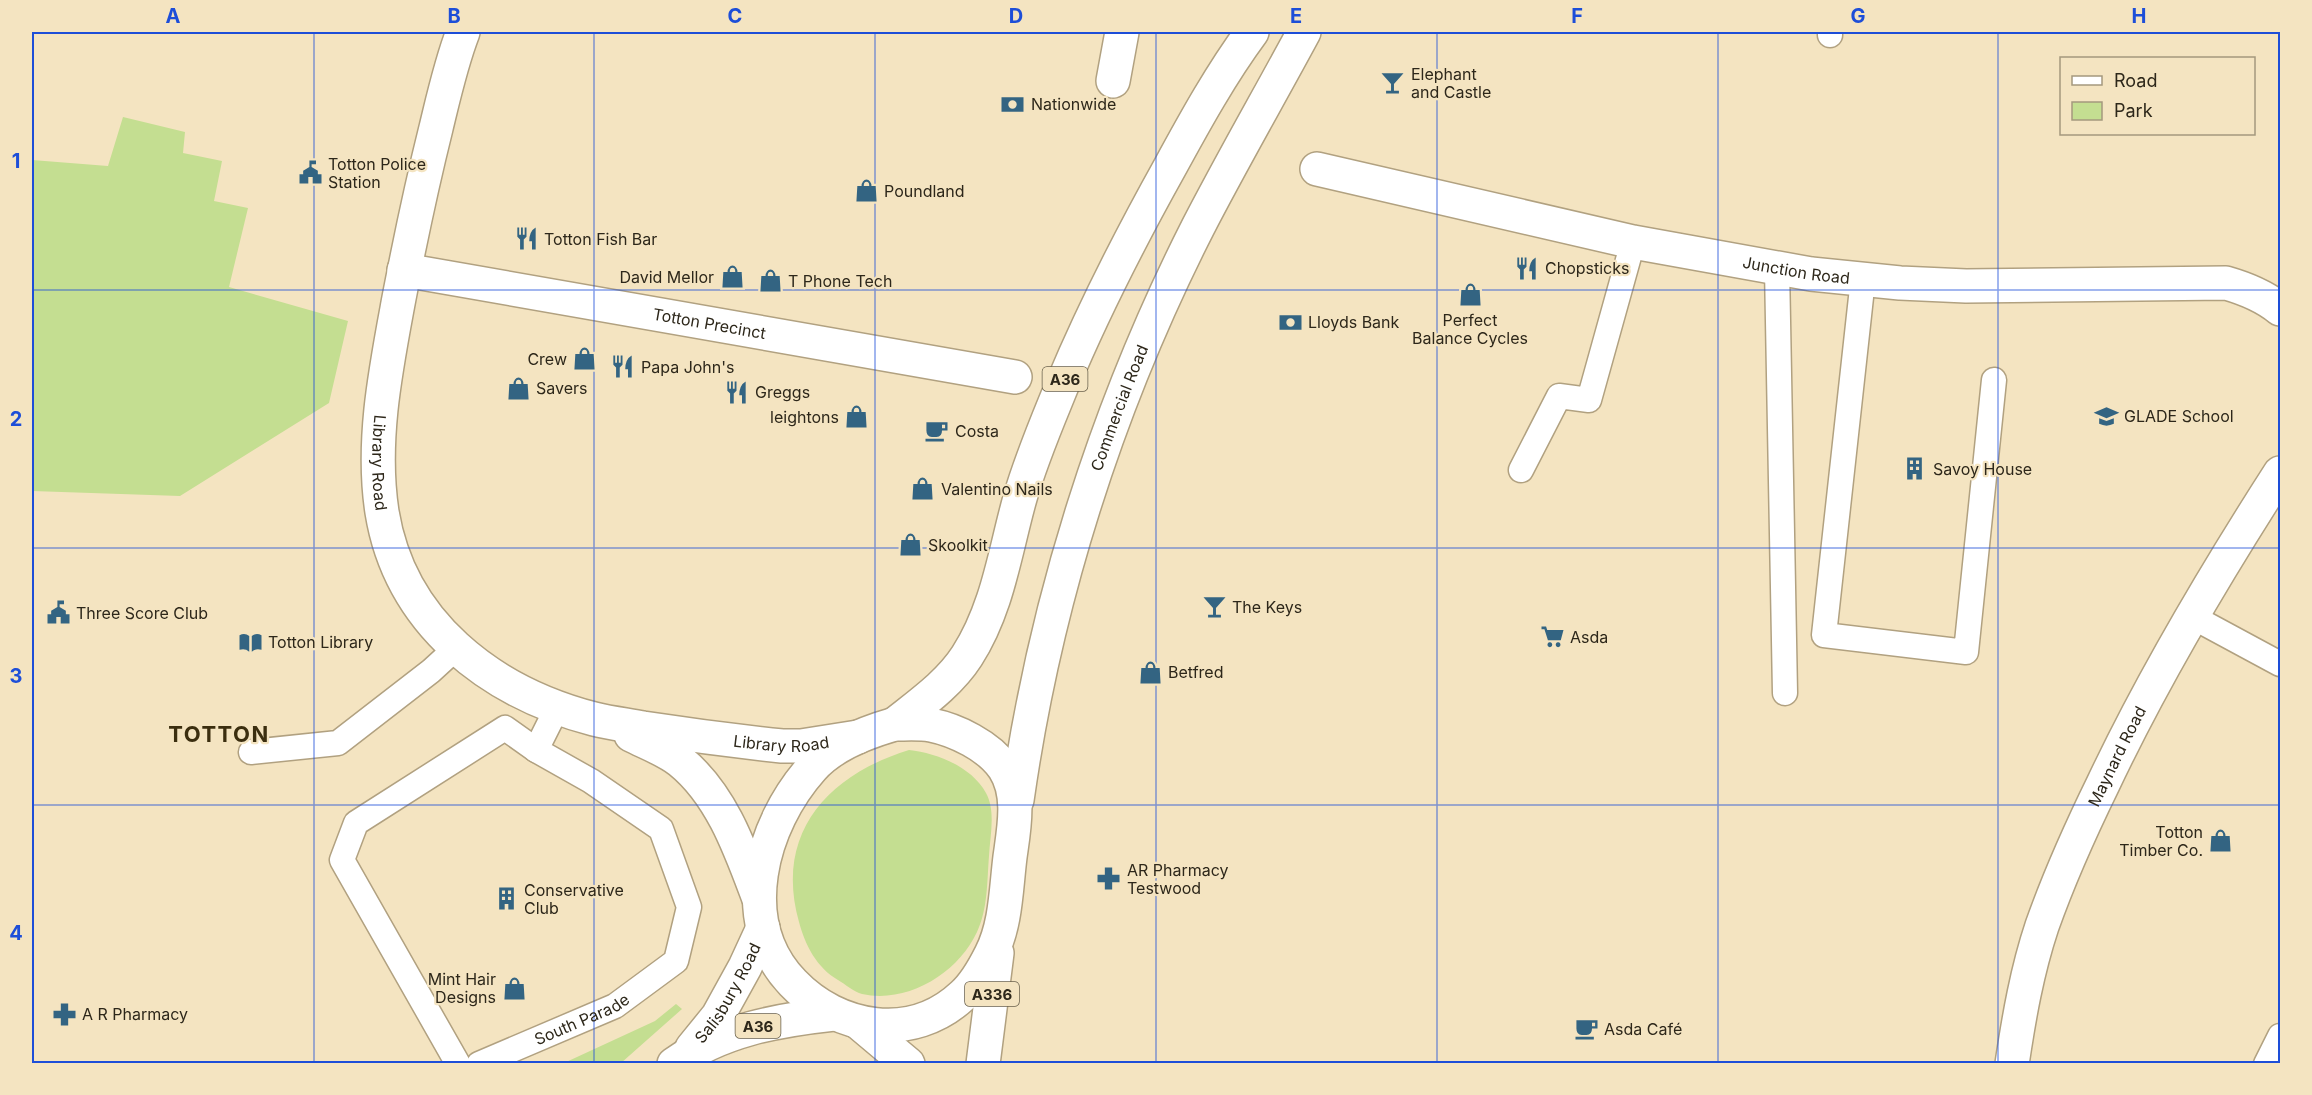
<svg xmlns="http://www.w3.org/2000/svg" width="2312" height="1095" font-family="Inter,sans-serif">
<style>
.green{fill:#c4de91}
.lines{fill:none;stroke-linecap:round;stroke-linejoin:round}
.service-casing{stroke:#b1a180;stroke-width:27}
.pedestrian-casing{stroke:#b1a180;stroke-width:36}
.minor-casing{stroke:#b1a180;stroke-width:36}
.tertiary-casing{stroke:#b1a180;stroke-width:36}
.primary-casing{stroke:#b1a180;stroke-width:36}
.service{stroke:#fff;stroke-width:24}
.pedestrian{stroke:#fff;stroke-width:33}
.minor{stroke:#fff;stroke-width:33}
.tertiary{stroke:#fff;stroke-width:33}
.primary{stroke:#fff;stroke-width:33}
.grid{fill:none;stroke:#1d4ed8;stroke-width:1.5;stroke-opacity:0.55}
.labels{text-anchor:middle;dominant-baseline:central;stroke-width:4.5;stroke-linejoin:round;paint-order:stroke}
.shield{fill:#f4e4c1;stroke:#69604c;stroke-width:1.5}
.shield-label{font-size:15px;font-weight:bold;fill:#2d271a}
.poi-label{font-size:16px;fill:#2d271a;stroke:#f4e4c1;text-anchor:start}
.street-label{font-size:16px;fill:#2d271a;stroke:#f4e4c1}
.district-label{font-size:22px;font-weight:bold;letter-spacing:1.5px;fill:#3b2e0f;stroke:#f4e4c1}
.neatline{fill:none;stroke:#1d4ed8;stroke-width:2}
.grid-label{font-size:20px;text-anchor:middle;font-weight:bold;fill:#1d4ed8}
</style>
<rect width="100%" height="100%" fill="#f4e4c1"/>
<g class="green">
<polygon points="123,117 185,132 183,153 222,161 214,201 248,208 229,287 348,321 329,403 180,496 32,491 32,160 108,166"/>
<path d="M 909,750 C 937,753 972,767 986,793 C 996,811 990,836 989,856 C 987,880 988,909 977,932 C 958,973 908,1004 862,994 C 854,992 845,984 838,980 C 817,968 805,945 799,922 C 774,833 828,775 909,750 Z"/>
<polygon points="676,1004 682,1009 621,1063 564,1063 655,1021"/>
</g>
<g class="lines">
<defs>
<g id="service">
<polyline points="1830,35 1830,32"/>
<polyline points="1777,268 1785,693"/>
<polyline points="1863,279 1824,635 1966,652 1994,380"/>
<polyline points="1521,470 1559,396 1589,400 1633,242"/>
<polyline points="2191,616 2280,664"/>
<polyline points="251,752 338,743 431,671 455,649"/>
<polyline points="458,1064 342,860 356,823 505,728 536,750"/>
<path id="s1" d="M 479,1064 L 615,1006 L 676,961 L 689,907 L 661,829 L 591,781 L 536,750 L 557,708"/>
<polyline points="2266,1064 2280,1036"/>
</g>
<g id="pedestrian">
<path id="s2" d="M 404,270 L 1015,377"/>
</g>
<g id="minor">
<path id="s3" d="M 463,32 C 451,63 444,95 436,128 C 422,184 410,241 399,298 C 386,368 371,441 382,512 C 400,623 490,692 594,719 C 610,723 627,725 643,728 C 689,735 735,741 782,746 L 801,746 L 858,737"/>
<polyline points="1113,81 1122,32"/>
<path id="s4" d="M 1317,169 L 1633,242 L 1811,274 L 1900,283 L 1966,286 L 2226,283 C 2247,289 2264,296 2280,309"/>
<path d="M 631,735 C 647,743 666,750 680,761 C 722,795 741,851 759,899"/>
</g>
<g id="tertiary">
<path id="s5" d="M 2012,1064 C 2019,1017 2027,971 2042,926 C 2059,878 2080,831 2103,784 C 2154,676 2215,574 2280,473"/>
</g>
<g id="primary">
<path d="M 895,724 C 906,724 920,723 931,725 C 956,730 989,746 1004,768 C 1021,794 1014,828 1010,857 C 1006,889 1006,925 991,954 C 984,968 974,985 963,995 C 912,1043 838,1030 793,983 C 734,922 761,825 812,768 C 831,746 867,732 895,724 Z"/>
<path d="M 895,724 C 920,704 949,684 967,656 C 998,608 1005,551 1020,498 C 1031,459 1048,420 1063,383 C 1094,309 1131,237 1170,167 C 1195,121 1221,74 1252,32"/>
<path id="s6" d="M 1017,800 C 1045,602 1107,406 1198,227 C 1232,161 1269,97 1304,32"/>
<polyline points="858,1022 908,1064"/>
<path id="s7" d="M 692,1048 L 718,1016 L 745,967 L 763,928"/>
<path d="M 674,1064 C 721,1030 778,1020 834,1014"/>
<polyline points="983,1064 997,953"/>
</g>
</defs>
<use href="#service" class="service-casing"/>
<use href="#pedestrian" class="pedestrian-casing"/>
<use href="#minor" class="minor-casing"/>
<use href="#tertiary" class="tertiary-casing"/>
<use href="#primary" class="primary-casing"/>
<use href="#service" class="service"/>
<use href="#pedestrian" class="pedestrian"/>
<use href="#minor" class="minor"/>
<use href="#tertiary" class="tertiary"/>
<use href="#primary" class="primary"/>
</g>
<path class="grid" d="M 314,32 L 314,1064M 594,32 L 594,1064M 875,32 L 875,1064M 1156,32 L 1156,1064M 1437,32 L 1437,1064M 1718,32 L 1718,1064M 1998,32 L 1998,1064M 32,290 L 2280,290M 32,548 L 2280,548M 32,805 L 2280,805"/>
<defs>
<symbol id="bar-bare" viewBox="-9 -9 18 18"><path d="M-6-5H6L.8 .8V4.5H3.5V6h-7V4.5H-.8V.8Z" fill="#336482" stroke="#f4e4c1" stroke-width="2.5" paint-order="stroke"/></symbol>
<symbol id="bank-bare" viewBox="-9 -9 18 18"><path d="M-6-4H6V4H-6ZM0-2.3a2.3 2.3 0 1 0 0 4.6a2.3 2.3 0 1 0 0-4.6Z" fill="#336482" stroke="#f4e4c1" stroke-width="2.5" paint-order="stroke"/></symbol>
<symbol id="civic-bare" viewBox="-9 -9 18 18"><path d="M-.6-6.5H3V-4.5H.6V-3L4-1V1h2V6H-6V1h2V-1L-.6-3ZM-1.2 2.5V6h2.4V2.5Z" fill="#336482" stroke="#f4e4c1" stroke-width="2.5" paint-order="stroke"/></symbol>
<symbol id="shop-bare" viewBox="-9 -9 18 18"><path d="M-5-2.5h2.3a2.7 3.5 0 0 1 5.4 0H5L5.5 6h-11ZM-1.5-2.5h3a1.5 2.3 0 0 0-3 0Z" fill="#336482" stroke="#f4e4c1" stroke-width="2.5" paint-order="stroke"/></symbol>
<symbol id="restaurant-bare" viewBox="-9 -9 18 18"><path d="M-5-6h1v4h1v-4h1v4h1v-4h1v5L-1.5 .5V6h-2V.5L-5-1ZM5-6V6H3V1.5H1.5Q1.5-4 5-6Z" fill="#336482" stroke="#f4e4c1" stroke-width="2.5" paint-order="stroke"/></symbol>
<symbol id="school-bare" viewBox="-9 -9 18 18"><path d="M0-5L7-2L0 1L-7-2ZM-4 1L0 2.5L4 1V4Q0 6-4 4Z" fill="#336482" stroke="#f4e4c1" stroke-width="2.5" paint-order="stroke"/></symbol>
<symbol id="cafe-bare" viewBox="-9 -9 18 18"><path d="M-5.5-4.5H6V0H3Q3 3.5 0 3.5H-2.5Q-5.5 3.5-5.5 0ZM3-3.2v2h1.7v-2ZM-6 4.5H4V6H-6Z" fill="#336482" stroke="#f4e4c1" stroke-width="2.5" paint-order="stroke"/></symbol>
<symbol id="building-bare" viewBox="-9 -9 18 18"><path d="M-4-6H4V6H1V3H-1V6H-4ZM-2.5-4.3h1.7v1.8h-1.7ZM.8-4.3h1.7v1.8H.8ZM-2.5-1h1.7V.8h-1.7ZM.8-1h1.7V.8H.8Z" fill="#336482" stroke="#f4e4c1" stroke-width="2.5" paint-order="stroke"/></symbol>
<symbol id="supermarket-bare" viewBox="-9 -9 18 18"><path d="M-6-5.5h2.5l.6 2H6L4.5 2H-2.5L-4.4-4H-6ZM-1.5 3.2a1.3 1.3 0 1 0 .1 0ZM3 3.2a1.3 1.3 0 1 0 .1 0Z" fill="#336482" stroke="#f4e4c1" stroke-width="2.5" paint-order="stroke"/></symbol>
<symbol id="library-bare" viewBox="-9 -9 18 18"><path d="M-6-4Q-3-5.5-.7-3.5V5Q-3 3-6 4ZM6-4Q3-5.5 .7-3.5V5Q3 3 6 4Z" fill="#336482" stroke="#f4e4c1" stroke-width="2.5" paint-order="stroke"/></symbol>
<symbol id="pharmacy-bare" viewBox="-9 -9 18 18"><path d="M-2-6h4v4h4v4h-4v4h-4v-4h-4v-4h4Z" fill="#336482" stroke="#f4e4c1" stroke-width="2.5" paint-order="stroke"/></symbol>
</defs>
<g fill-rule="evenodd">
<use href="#bar-bare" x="1376" y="66" width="33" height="33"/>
<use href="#bank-bare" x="996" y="88" width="33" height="33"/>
<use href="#civic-bare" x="294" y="156" width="33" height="33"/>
<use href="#shop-bare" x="850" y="174" width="33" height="33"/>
<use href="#restaurant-bare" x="510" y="222" width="33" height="33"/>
<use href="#restaurant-bare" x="1510" y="252" width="33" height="33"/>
<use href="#shop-bare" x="716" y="260" width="33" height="33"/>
<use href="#shop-bare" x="754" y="264" width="33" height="33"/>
<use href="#shop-bare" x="1454" y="278" width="33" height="33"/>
<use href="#bank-bare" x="1274" y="306" width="33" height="33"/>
<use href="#shop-bare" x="568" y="342" width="33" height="33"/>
<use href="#restaurant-bare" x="606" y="350" width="33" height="33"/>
<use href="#shop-bare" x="502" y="372" width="33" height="33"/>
<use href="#restaurant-bare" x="720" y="376" width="33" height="33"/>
<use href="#school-bare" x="2090" y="400" width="33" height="33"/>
<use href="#shop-bare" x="840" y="400" width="33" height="33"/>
<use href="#cafe-bare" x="920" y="414" width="33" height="33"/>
<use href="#building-bare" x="1898" y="452" width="33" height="33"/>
<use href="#shop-bare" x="906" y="472" width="33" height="33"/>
<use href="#shop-bare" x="894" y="528" width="33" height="33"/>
<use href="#bar-bare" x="1198" y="590" width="33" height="33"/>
<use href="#civic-bare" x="42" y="596" width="33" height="33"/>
<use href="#supermarket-bare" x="1536" y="620" width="33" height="33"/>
<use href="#library-bare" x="234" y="626" width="33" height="33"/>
<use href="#shop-bare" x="1134" y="656" width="33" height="33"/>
<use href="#shop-bare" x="2204" y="824" width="33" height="33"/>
<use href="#pharmacy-bare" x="1092" y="862" width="33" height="33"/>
<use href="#building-bare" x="490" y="882" width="33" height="33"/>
<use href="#shop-bare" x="498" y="972" width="33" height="33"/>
<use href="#pharmacy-bare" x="48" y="998" width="33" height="33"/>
<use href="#cafe-bare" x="1570" y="1012" width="33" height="33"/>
</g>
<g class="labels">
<g class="shield">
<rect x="1042.5" y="367" width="45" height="24" rx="4.5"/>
<rect x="965" y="982" width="54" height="24" rx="4.5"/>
<rect x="735.5" y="1014" width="45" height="24" rx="4.5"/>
</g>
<g class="shield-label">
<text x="1065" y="379">A36</text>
<text x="992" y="994">A336</text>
<text x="758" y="1026">A36</text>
</g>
<g class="poi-label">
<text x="1411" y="74">Elephant<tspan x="1411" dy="18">and Castle</tspan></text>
<text x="1031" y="104">Nationwide</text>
<text x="328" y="164">Totton Police<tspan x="328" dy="18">Station</tspan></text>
<text x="884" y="191">Poundland</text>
<text x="544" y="239">Totton Fish Bar</text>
<text x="1545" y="268">Chopsticks</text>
<text x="714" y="277" text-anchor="end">David Mellor</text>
<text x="788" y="281">T Phone Tech</text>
<text x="1470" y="320" text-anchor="middle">Perfect<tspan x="1470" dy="18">Balance Cycles</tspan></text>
<text x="1308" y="322">Lloyds Bank</text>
<text x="567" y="359" text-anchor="end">Crew</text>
<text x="641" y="367">Papa John's</text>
<text x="536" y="388">Savers</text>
<text x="755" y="392">Greggs</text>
<text x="2124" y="416">GLADE School</text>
<text x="839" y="417" text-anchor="end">leightons</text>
<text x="955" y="431">Costa</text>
<text x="1933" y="469">Savoy House</text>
<text x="941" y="489">Valentino Nails</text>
<text x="928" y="545">Skoolkit</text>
<text x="1232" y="607">The Keys</text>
<text x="76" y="613">Three Score Club</text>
<text x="1570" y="637">Asda</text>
<text x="268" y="642">Totton Library</text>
<text x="1168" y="672">Betfred</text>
<text x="2203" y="832" text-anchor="end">Totton<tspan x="2203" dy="18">Timber Co.</tspan></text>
<text x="1127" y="870">AR Pharmacy<tspan x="1127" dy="18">Testwood</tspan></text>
<text x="524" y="890">Conservative<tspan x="524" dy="18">Club</tspan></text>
<text x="496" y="979" text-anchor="end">Mint Hair<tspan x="496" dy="18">Designs</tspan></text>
<text x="82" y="1014">A R Pharmacy</text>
<text x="1604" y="1029">Asda Café</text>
</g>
<g class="street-label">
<text stroke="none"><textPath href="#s4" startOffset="490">Junction Road</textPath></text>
<text stroke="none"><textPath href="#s2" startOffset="310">Totton Precinct</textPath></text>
<text stroke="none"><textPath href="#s6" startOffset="406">Commercial Road</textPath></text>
<text stroke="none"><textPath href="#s3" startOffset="440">Library Road</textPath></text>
<text stroke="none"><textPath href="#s3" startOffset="993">Library Road</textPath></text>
<text stroke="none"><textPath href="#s5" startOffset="327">Maynard Road</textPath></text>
<text stroke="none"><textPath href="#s7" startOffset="66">Salisbury Road</textPath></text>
<text stroke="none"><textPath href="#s1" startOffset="112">South Parade</textPath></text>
</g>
<g class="district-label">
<text x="219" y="734">TOTTON</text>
</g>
</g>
<rect width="2312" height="1095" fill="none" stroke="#f4e4c1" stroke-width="66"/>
<rect x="2060" y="57" width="195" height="78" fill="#f4e4c1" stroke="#a4987e" stroke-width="1.5"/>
<rect x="2072" y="76" width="30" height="9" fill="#ffffff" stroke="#a4987e" stroke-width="1.5"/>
<text x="2114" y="87" font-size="18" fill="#2d271a">Road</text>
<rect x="2072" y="102" width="30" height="18" fill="#c4de91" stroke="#a4987e" stroke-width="1.5"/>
<text x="2114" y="117" font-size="18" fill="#2d271a">Park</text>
<rect x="33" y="33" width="2246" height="1029" class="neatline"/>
<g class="grid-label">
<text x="173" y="23">A</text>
<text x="454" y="23">B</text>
<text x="735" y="23">C</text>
<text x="1016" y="23">D</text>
<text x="1296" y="23">E</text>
<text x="1577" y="23">F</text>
<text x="1858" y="23">G</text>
<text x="2139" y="23">H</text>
<text x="16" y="168">1</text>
<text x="16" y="426">2</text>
<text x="16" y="683">3</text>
<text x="16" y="940">4</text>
</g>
</svg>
